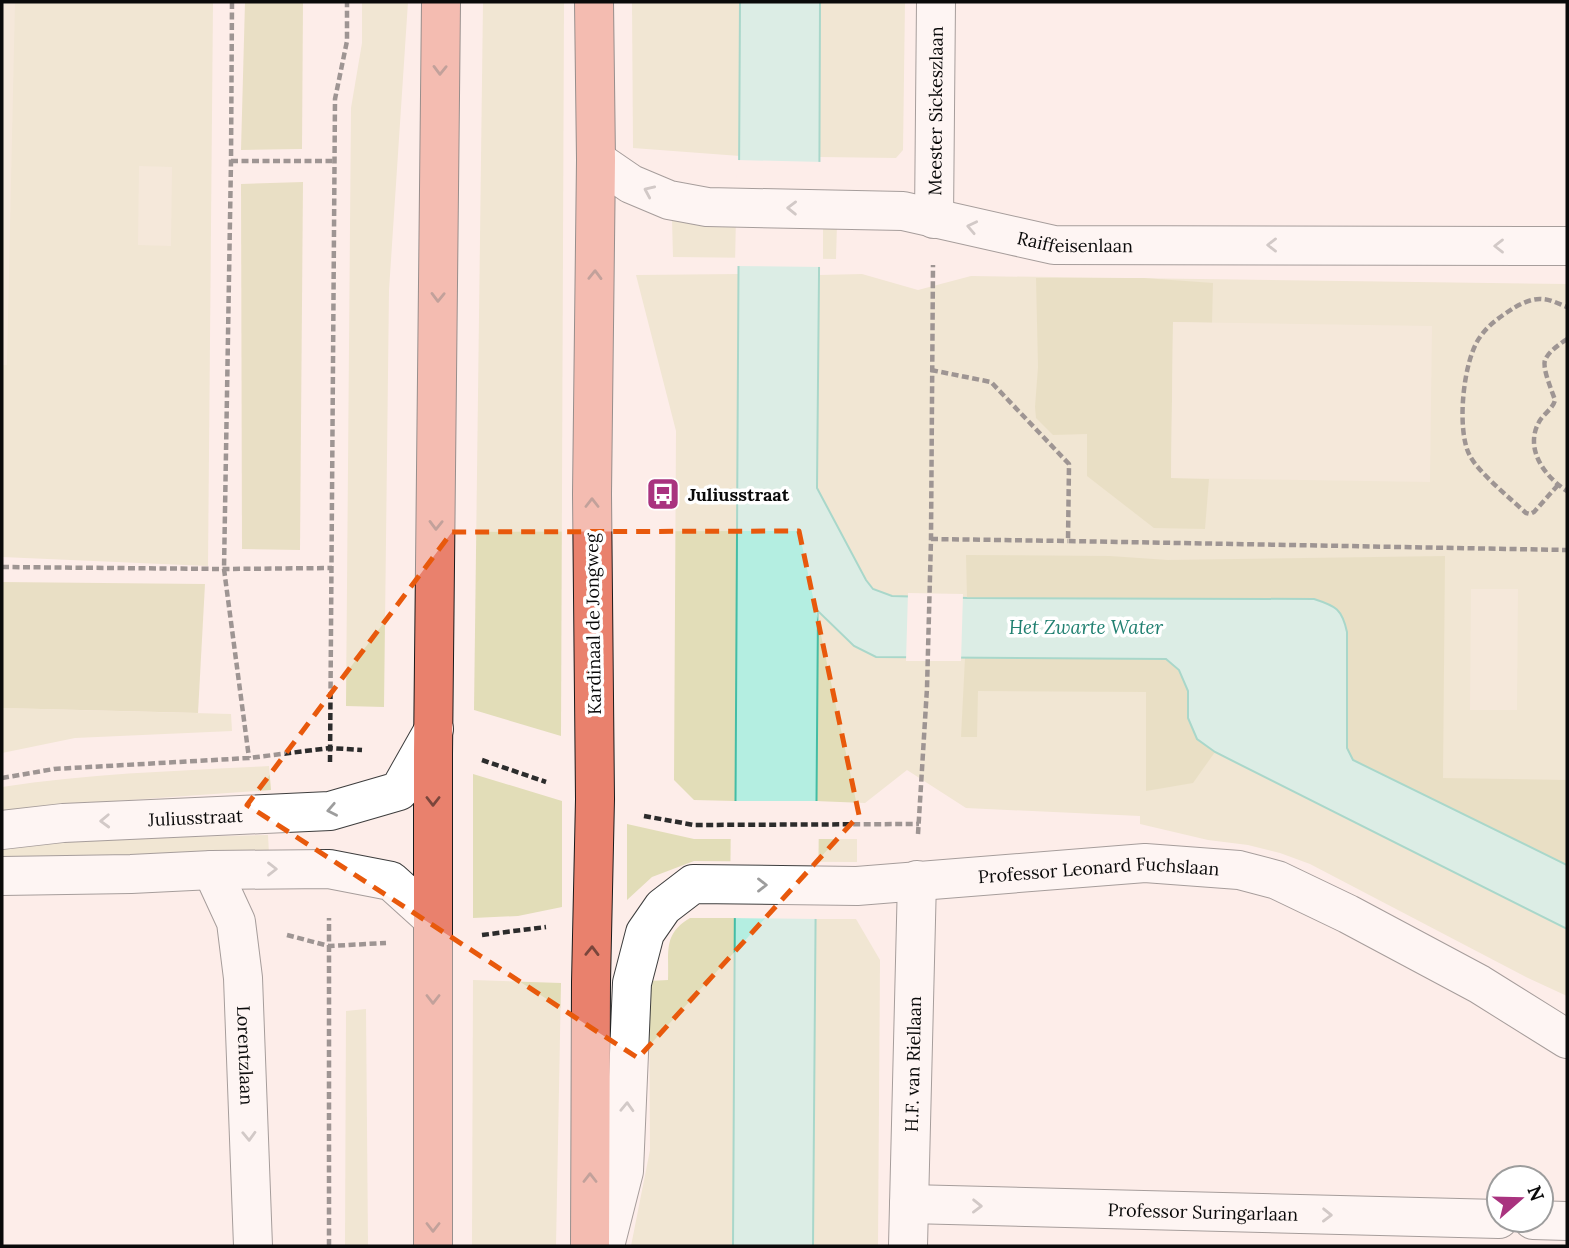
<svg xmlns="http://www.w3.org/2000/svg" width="1569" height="1248" font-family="Lora,serif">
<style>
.green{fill:#e2ddb8}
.forest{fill:#d1cf99}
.pitch{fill:#ebe2c8}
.water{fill:#b4eee1;stroke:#43bda5;stroke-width:2}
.pier{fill:#fdede9}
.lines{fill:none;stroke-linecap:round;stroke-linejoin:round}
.minor-casing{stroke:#3d3d3d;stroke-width:40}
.major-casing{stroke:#1b1b1b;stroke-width:40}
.path{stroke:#2c2c2c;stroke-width:4.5;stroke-dasharray:7 3.5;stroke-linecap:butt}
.minor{stroke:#fff;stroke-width:38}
.major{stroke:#e9816d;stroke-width:38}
.oneway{stroke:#7a463c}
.oneway2{stroke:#9d9d9d}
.marked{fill:none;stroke:#e8590c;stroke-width:5;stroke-dasharray:14 9;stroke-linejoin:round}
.labels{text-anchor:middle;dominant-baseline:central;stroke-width:7;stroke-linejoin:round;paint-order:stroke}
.street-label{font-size:18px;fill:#0a0a0a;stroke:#fff}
.poi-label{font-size:18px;font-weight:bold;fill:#0a0a0a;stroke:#fff;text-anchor:start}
.water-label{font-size:19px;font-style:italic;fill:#218071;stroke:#fff}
</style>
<rect width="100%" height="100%" fill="#fdede9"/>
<g class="green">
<polygon points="2,2 213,2 208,566 2,557"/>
<polygon points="362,2 408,2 389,290 384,707 346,706 351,108 362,43"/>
<polygon points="483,2 564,2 561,736 474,710"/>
<polygon points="632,2 740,2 740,156 633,148"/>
<polygon points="820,2 905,2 903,150 896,158 820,157"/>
<polygon points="672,219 837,223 836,259 673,257"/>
<polygon points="739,274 735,801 694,800 674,780 676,431 636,275"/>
<polygon points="862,274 918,290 971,276 1567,284 1567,996 1528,978 1310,864 1280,853 1248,845 1208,840 1140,824 1140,816 966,808 907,770 865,803 815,801 818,610 854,646 966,598 892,596 873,589 865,580 817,488 819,275"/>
<polygon points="2,708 231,714 232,731 75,738 2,753"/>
<path d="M 269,766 L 271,790 L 31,807 L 2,812 L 2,787 C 90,773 180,771 269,766 Z"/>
<polygon points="473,774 562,801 562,907 518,916 473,918"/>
<polygon points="627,824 694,839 857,839 857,862 694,861 652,877 627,900"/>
<polygon points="268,835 269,854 2,860 2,844 18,841"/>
<path d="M 690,918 L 734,918 L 733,1246 L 631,1246 L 650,1150 L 649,981 L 668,980 C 669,951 663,934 690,918 Z"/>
<polygon points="814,919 856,919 880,960 878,1246 813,1246"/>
<polygon points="473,980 561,983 556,1246 472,1246"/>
<polygon points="366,1009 368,1246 345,1246 346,1011"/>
</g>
<g class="forest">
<polygon points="245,2 303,2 302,149 241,150"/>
<polygon points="303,182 300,550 242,549 241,184"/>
<polygon points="1036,278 1144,278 1213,283 1212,323 1173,322 1171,478 1209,479 1205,529 1154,528 1087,476 1087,434 1053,435 1036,418 1035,407 1038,367"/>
<polygon points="966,555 1110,556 1168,560 1445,556 1443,778 1567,780 1567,865 1353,761 1347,748 1314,599 967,598"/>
<polygon points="2,582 205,584 198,713 2,708"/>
<polygon points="965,658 1166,659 1179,670 1188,692 1188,718 1197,739 1215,752 1193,783 1146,791 1146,692 978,691 977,737 961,737"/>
</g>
<g class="pitch">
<polygon points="2,2 15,2 7,365 2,365"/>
<polygon points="139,166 172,167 171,246 138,245"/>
<polygon points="1173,322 1432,326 1430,482 1171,478"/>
<polygon points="1471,589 1518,589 1517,710 1470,710"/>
</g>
<path class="water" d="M 740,2 L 820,2 L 819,275 L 817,488 L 866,580 L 873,589 L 892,596 L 967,598 L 1314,599 C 1336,606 1342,609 1347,632 L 1347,748 L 1353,760 L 1567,865 L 1567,929 L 1215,752 L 1197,739 L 1188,718 L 1188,691 L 1179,670 L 1166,659 L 876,657 L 854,646 L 818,611 L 813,1246 L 733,1246 Z"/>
<g class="pier">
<polygon points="737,160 823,162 823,267 735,266"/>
<polygon points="908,593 963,594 961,661 906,661"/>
<polygon points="731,801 819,801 818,919 730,918"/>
</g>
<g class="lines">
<defs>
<g id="minor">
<path id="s1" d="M 596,160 L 631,184 L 669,200 L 707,207 L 903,211 L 1054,245 L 1567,246"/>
<path id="s2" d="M 934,219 L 936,2"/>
<path id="s3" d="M 2,830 L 63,823 L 330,811 L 399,791 L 434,729"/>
<path id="s4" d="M 212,870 L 236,922 L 243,978 L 253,1246"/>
<polyline points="2,876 131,874 212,870 329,869 391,881 433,919"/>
<path id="s5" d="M 909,1204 L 1499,1219"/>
<polyline points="1533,1220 1567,1221"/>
<path id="s6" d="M 605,1246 L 624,1171 L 632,983 L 645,933 L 663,907 L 693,884 L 857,886 L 1145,863 L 1239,870 L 1277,880 L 1348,914 L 1479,984 L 1567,1039"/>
<path id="s7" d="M 908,1246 L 917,880"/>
</g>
<g id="major">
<polyline points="433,1246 433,753 441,2"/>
<polyline points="590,1246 591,982 595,799 592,494 596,160 594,2"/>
</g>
</defs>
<use href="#minor" class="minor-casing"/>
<use href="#major" class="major-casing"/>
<g class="path">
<polyline points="232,2 231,161 224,569 249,758"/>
<polyline points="231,161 334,161"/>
<path d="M 1567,339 C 1560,344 1549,351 1545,360 C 1542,368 1552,391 1555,400 C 1553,409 1543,414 1539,422 C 1524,449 1545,477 1567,491"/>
<polyline points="931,370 991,382 1069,464 1068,541 1567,550"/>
<path d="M 1558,485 L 1534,512 L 1530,514 L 1526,513 C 1511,499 1479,473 1470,456 C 1456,431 1463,360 1480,337 C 1488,325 1500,317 1512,309 C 1520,304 1532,298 1542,299 C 1550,299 1559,304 1567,307"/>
<polyline points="931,539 1068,541"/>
<polyline points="2,567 224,569 332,568"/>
<polyline points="482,760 546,782"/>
<polyline points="330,762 335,99 347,41 347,2"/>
<polyline points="2,778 54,769 249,758 330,748 362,750"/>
<polyline points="644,816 694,825 919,824"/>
<polyline points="918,834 927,688 931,539 933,265"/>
<polyline points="287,935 329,946 386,943"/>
<polyline points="482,935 546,927"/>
<polyline points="329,1246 329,918"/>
</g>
<use href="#minor" class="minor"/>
<use href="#major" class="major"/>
</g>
<defs><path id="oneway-chevron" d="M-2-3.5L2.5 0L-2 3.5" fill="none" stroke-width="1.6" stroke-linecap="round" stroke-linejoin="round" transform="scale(1.75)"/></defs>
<g class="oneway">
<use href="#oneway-chevron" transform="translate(440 70) rotate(91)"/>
<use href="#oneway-chevron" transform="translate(595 275) rotate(-89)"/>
<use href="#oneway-chevron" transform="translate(438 297) rotate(91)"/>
<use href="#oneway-chevron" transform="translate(592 503) rotate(-90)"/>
<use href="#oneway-chevron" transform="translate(436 525) rotate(91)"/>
<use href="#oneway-chevron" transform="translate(433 801) rotate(90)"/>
<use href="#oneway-chevron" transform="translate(592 951) rotate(-89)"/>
<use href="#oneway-chevron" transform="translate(433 999) rotate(90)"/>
<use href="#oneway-chevron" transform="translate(590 1178) rotate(-90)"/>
<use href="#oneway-chevron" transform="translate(433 1227) rotate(90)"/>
</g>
<g class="oneway2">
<use href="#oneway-chevron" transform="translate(649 191) rotate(-156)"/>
<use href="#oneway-chevron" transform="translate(792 208) rotate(-179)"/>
<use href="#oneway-chevron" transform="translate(972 227) rotate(-168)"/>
<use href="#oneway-chevron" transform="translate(1272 245) rotate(-180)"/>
<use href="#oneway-chevron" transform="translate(1499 246) rotate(-180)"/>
<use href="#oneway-chevron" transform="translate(332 810) rotate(169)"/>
<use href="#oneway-chevron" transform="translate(105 821) rotate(178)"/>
<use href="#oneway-chevron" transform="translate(272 869)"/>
<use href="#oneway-chevron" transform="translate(762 885)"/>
<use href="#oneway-chevron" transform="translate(627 1107) rotate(-88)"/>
<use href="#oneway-chevron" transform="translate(249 1136) rotate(88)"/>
<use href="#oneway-chevron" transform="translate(977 1206) rotate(1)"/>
<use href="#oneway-chevron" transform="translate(1327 1215) rotate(1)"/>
</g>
<path d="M0 0H1569V1248H0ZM 799,531 L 859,815 L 638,1058 L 247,805 L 452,532 Z" fill="#fdede9" fill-opacity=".55" fill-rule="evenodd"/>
<path class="marked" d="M 799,531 L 859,815 L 638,1058 L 247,805 L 452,532 Z"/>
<defs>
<symbol id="bus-square" viewBox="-11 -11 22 22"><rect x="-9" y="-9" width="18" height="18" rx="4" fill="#a9337f" stroke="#fff"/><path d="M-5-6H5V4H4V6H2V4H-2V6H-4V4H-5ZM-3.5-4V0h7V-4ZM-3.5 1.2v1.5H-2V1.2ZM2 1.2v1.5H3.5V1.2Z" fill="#fff"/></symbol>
</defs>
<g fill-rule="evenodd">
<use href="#bus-square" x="644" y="475" width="38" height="38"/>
</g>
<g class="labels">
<g class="street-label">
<text stroke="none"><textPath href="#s2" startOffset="108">Meester Sickeszlaan</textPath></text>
<text stroke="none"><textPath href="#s1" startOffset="494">Raiffeisenlaan</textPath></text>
<text transform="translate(593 624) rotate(-91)">Kardinaal de Jongweg</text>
<text stroke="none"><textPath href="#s3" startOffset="194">Juliusstraat</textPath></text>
<text stroke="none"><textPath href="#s6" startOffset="793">Professor Leonard Fuchslaan</textPath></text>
<text stroke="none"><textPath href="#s4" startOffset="191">Lorentzlaan</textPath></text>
<text stroke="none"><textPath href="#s7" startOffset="182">H.F. van Riellaan</textPath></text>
<text stroke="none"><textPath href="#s5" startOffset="294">Professor Suringarlaan</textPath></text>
</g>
<g class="poi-label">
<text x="688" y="494">Juliusstraat</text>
</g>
<g class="water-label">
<text x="1086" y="627">Het Zwarte Water</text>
</g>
</g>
<rect width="1569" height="1248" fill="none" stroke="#0a0a0a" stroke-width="7"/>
<g transform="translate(1520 1199) rotate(70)"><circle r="33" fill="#ffffff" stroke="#9d9d9d" stroke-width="2"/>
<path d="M0-5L12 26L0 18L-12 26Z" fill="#a9337f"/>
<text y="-10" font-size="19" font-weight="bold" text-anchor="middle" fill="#0a0a0a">N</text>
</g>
</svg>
